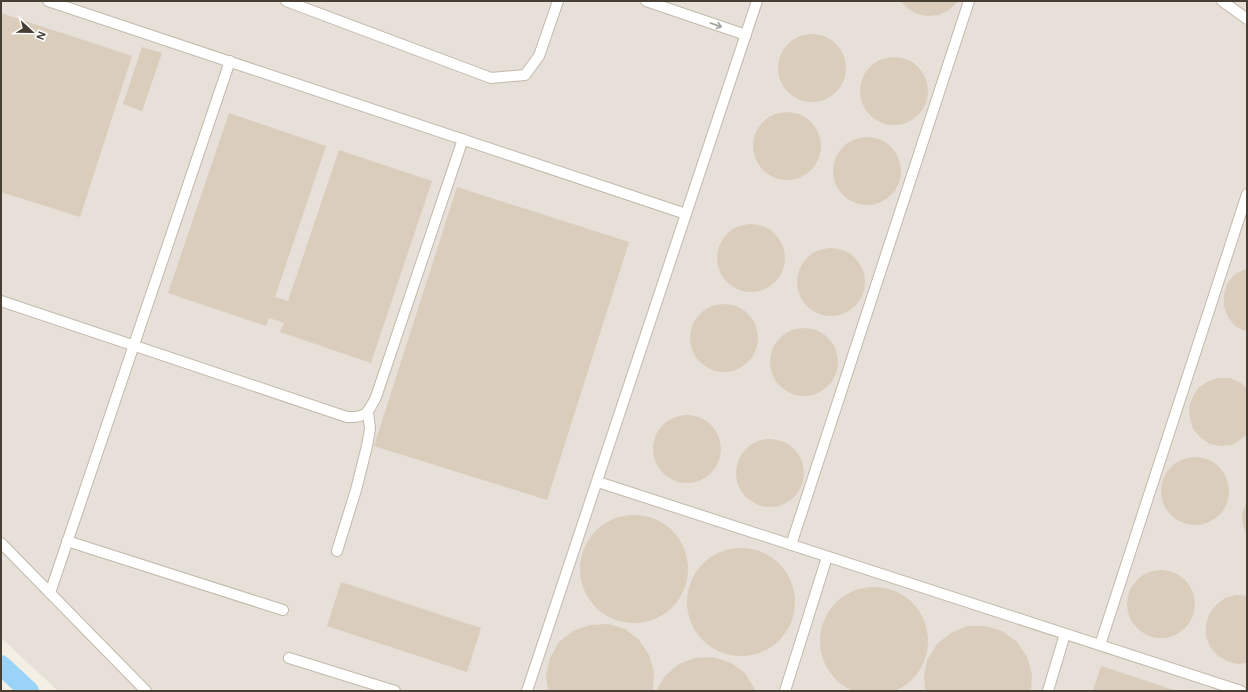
<svg xmlns="http://www.w3.org/2000/svg" width="1248" height="692" font-family="'DM Sans',sans-serif">
<style>
.industrial{fill:#e6e0d9}
.lines{fill:none;stroke-linecap:round;stroke-linejoin:round}
.canal{stroke:#99d4f8;stroke-width:20}
.building{fill:#dacdbb}
.lane-casing{stroke:#c3b9a9;stroke-width:12}
.lane{stroke:#fff;stroke-width:10}
.oneway{stroke:#a39f99}
</style>
<rect width="100%" height="100%" fill="#f4efe4"/>
<polygon class="industrial" points="1,1 1247,1 1247,691 58,691 1,638"/>
<g class="lines">
<polyline class="canal" points="1,665 29,691"/>
</g>
<g class="building">
<polygon points="901,1 958,1 949,10 939,15 927,16 917,14 907,8"/>
<polygon points="1,13 132,56 80,217 1,192"/>
<circle cx="812" cy="68" r="34"/>
<polygon points="142,47 162,53 142,111 123,104"/>
<circle cx="894" cy="91" r="34"/>
<circle cx="787" cy="146" r="34"/>
<polygon points="229,113 326,146 275,297 288,301 339,150 432,181 371,363 280,332 284,323 269,318 266,326 168,293"/>
<circle cx="867" cy="171" r="34"/>
<polygon points="457,187 629,242 547,500 374,446"/>
<circle cx="751" cy="258" r="34"/>
<circle cx="831" cy="282" r="34"/>
<polygon points="1247,268 1247,332 1235,326 1228,317 1224,306 1224,295 1227,284 1234,275"/>
<circle cx="724" cy="338" r="34"/>
<circle cx="804" cy="362" r="34"/>
<polygon points="1219,378 1230,378 1241,383 1247,388 1247,435 1232,445 1221,446 1210,444 1201,438 1193,429 1190,418 1189,407 1193,396 1199,387 1209,381"/>
<circle cx="687" cy="449" r="34"/>
<circle cx="770" cy="473" r="34"/>
<circle cx="1195" cy="491" r="34"/>
<polygon points="1247,501 1247,536 1243,525 1242,514"/>
<circle cx="634" cy="569" r="54"/>
<circle cx="741" cy="602" r="54"/>
<circle cx="1161" cy="604" r="34"/>
<polygon points="341,582 481,628 467,672 327,626"/>
<circle cx="874" cy="641" r="54"/>
<polygon points="1236,595 1247,596 1247,663 1237,664 1227,661 1217,655 1210,647 1206,636 1206,625 1209,614 1216,605 1225,598"/>
<polygon points="608,624 625,629 639,640 649,655 654,672 653,691 548,691 546,675 550,658 559,642 573,631 590,625"/>
<polygon points="967,626 985,626 1002,631 1017,642 1027,657 1032,674 1031,691 925,691 924,677 927,660 937,644 951,633"/>
<polygon points="713,657 731,663 745,673 756,691 656,691 665,676 679,664 695,658"/>
<polygon points="1101,666 1177,691 1093,691"/>
</g>
<g class="lines">
<defs>
<g id="lane">
<polyline points="48,1 686,214"/>
<polyline points="286,1 491,78 525,75 539,56 558,1"/>
<polyline points="646,1 746,35"/>
<polyline points="1222,1 1247,19"/>
<path d="M 1,301 L 347,417 C 366,418 368,413 376,397 L 463,139"/>
<polyline points="598,482 1241,691"/>
<polyline points="67,541 283,610"/>
<polyline points="1,543 146,691"/>
<polyline points="791,545 969,1"/>
<polyline points="337,551 356,490 367,446 370,429 368,412"/>
<polyline points="50,593 230,61"/>
<polyline points="1100,645 1247,194"/>
<polyline points="289,658 395,691"/>
<polyline points="527,691 757,1"/>
<polyline points="785,691 827,557"/>
<polyline points="1048,691 1065,634"/>
</g>
</defs>
<use href="#lane" class="lane-casing"/>
<use href="#lane" class="lane"/>
</g>
<defs><path id="oneway-shaft" d="M-6 0H5M1.5-3L5.5 0L1.5 3" fill="none" stroke-width="1.6" stroke-linecap="round" stroke-linejoin="round"/></defs>
<use class="oneway" href="#oneway-shaft" transform="translate(716 25) rotate(19)"/>
<rect width="1248" height="692" fill="none" stroke="#473f33" stroke-width="4"/>
<g transform="translate(32 32) rotate(112)" stroke="#ffffff" stroke-width="3" paint-order="stroke">
<path d="M0-3L7 15L0 10L-7 15Z" fill="#473f33"/>
<text y="-6" font-size="11" font-weight="bold" text-anchor="middle" fill="#473f33">N</text>
</g>
</svg>
